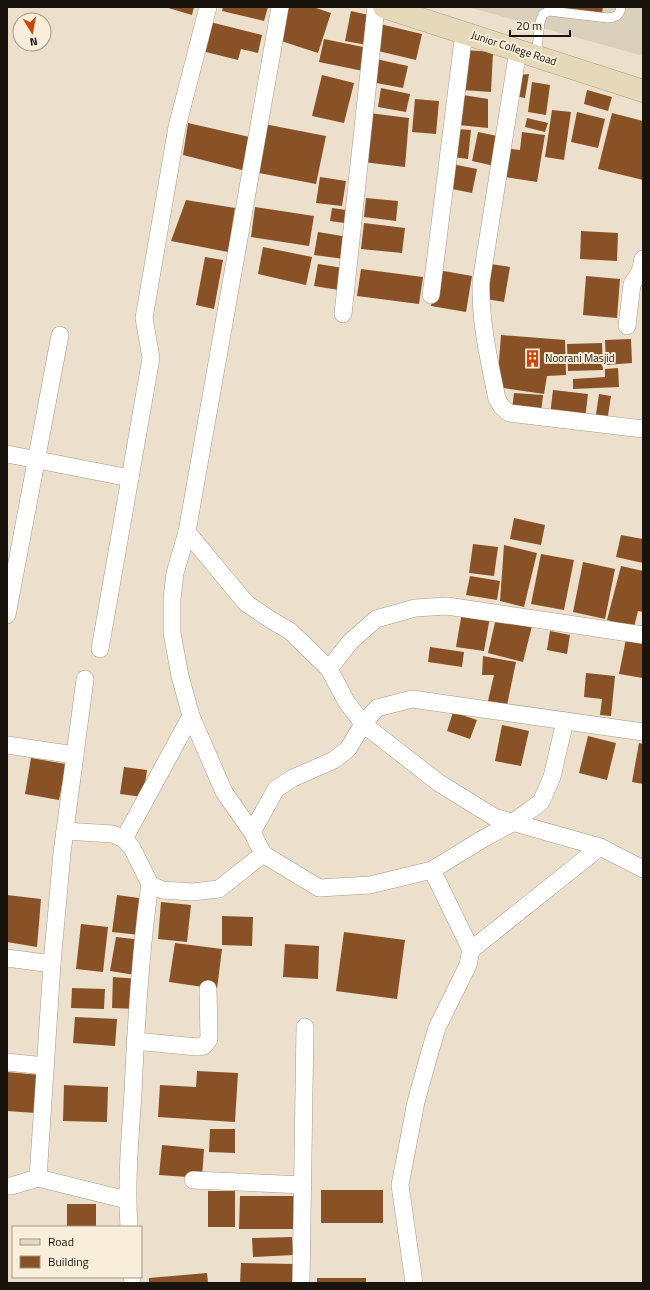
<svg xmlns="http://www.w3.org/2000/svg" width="650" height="1290" font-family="'Titillium Web',sans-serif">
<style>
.education{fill:#d9cfbb}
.building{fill:#885126}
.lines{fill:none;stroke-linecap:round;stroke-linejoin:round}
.lane-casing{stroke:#a59b88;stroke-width:10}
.street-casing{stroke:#a59b88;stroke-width:18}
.secondary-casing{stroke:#a59b88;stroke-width:23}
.lane{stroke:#fff;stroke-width:9}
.street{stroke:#fff;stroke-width:17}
.secondary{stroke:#e6d9b9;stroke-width:22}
.labels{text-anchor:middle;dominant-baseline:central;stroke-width:4;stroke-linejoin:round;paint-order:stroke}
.street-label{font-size:11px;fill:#18140d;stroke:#f9eeda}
.poi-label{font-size:11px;fill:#18140d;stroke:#f9eeda;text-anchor:start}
</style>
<rect width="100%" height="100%" fill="#ece0cd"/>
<polygon class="education" points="468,7 643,7 643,56"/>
<g class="building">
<polygon points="165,7 194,7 192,15"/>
<polygon points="223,7 268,7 264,21 222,11"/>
<polygon points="286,7 313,7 331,13 318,53 275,39"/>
<polygon points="553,7 603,7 602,13 553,8"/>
<polygon points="351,11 373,16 367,45 345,41"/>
<polygon points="210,22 262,35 258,53 241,49 238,60 202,51"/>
<polygon points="380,24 422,34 416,60 374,50"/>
<polygon points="324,39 368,48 363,71 319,62"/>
<polygon points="465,50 493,52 491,92 462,90"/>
<polygon points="376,59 408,66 403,88 371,82"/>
<polygon points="529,74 525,98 515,96 519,75"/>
<polygon points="322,75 354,83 344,123 312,116"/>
<polygon points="532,82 550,85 546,115 528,112"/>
<polygon points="381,88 410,94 406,112 378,107"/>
<polygon points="587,90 612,97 608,111 584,104"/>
<polygon points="463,95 488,99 488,128 459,125"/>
<polygon points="415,99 439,101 436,134 412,132"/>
<polygon points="552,110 571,112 564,160 545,157"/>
<polygon points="577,112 605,119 598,148 571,142"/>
<polygon points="369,113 409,118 405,167 363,162"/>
<polygon points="612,113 643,121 643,180 598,169"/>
<polygon points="527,118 548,123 545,132 525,127"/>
<polygon points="188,123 254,138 246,171 183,155"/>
<polygon points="264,124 326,136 316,184 254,172"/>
<polygon points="457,129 471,130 468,159 453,157"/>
<polygon points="478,132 502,137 495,166 472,161"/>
<polygon points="522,132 545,135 537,182 498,176 503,148 520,150"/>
<polygon points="452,164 477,169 472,193 447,188"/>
<polygon points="320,177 346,181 342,206 316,203"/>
<polygon points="366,198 398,201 396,221 364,217"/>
<polygon points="186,200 235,208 228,252 171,241"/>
<polygon points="255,207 314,216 309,246 251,237"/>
<polygon points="332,208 353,211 351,224 330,221"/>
<polygon points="364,223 405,228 402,253 361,249"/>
<polygon points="581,231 618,233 617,261 580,259"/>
<polygon points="318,232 348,237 344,259 314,255"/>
<polygon points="263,247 312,257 306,285 258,274"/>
<polygon points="205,257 223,260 214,309 196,305"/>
<polygon points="318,264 343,268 339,290 314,286"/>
<polygon points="491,264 510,267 504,302 486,299"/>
<polygon points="361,269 423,277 419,304 357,296"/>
<polygon points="438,270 472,276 466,312 431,306"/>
<polygon points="586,276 620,279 617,318 583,315"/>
<polygon points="501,335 565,340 566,375 547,376 544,394 497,387"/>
<polygon points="631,339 632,363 606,365 605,340"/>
<polygon points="602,343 603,370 568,371 567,344"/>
<polygon points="618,368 619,387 573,389 573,379 605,377 605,369"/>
<polygon points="553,390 588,394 585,419 550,415"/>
<polygon points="514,393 543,395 541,413 512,410"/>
<polygon points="599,394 611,396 607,422 595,421"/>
<polygon points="514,518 545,525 541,545 510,539"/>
<polygon points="621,535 643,539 643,563 616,557"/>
<polygon points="473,544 498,547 494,576 469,573"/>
<polygon points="504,545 537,553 524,607 500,601"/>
<polygon points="541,554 574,560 564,610 531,604"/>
<polygon points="583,562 615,569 605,619 573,612"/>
<polygon points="621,566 643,571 643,612 638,611 634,627 607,620"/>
<polygon points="470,576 500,581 497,600 466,595"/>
<polygon points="462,612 490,617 484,651 456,647"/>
<polygon points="496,618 532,626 523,662 488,653"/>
<polygon points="550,631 570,635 567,654 547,650"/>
<polygon points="626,639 643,642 643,678 619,674"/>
<polygon points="430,647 464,652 462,667 428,662"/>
<polygon points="483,656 516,662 507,705 488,701 494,675 482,675"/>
<polygon points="586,673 615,676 611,716 600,715 602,699 584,697"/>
<polygon points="453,712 477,720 470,739 447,731"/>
<polygon points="502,725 529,731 521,766 495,761"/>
<polygon points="588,736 616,743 607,780 579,773"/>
<polygon points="639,743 643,744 643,784 632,782"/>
<polygon points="31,758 66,764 59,800 25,794"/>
<polygon points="124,767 147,770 143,797 120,794"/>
<polygon points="7,895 41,899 37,947 7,942"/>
<polygon points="117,895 146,899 140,935 112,932"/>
<polygon points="161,902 191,905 187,942 158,939"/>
<polygon points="222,916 253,917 252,946 222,945"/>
<polygon points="81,924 108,927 103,972 76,969"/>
<polygon points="344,932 405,940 397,999 336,991"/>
<polygon points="116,937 142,940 135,975 110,971"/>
<polygon points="175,943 222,949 217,989 169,982"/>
<polygon points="285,944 319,946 318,979 283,977"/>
<polygon points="113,977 139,979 137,1009 112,1008"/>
<polygon points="72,988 105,989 104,1009 71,1008"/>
<polygon points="75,1017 117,1019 115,1046 73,1043"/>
<polygon points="197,1071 238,1073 235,1122 158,1117 160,1085 196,1087"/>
<polygon points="7,1072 40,1075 36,1113 7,1111"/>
<polygon points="64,1085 108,1087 107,1122 63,1121"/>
<polygon points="210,1129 235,1129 235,1153 209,1152"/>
<polygon points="162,1145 204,1149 202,1178 159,1175"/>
<rect x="321" y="1190" width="62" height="33"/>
<rect x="208" y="1191" width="27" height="36"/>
<polygon points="240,1196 296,1196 296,1229 239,1229"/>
<rect x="67" y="1204" width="29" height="23"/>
<polygon points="292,1237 293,1255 253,1257 252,1238"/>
<polygon points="241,1263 294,1264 293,1283 240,1283"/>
<polygon points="207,1273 208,1283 149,1283 149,1278"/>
<rect x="317" y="1278" width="49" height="5"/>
</g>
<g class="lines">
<defs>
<path id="lane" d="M 536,56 L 540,22 L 543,14 L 549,11 L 608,18 C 616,17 620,15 621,7"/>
<g id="street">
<polyline points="280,7 187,532 246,603 271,620 290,631 329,669 346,701 363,724 439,783 494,817 600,847 643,869"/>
<path d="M 518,50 L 481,282 C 480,322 489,360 497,399 L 502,407 L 509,413 L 643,429"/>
<polyline points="431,295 464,32"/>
<polyline points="343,314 376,7"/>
<polyline points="627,326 632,284 640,272 643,259"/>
<polyline points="7,454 130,478"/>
<polyline points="187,532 175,573 172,599 172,633 180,676 191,716 224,792 252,832 263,854 319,888 370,885 432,870 481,840 512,823 541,802 552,777 565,721"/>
<polyline points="7,615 60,335"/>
<polyline points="100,649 151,358 144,318 177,127 208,7"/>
<polyline points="329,669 350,642 376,619 415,608 447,606 643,635"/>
<polyline points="85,679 62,853 52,964 38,1178 127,1200"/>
<polyline points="7,745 75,755"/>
<polyline points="65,831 113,834 124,839 132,848 150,884 162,890 192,892 219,889 263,854"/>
<polyline points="252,832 276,789 293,778 334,760 348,749 363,724 377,708 412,699 643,732"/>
<polyline points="124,839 191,716"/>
<polyline points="471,950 600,847"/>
<polyline points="7,958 52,964"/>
<polyline points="135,1041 197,1047 204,1046 209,1039 208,989"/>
<polyline points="7,1062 45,1066"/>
<polyline points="193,1180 303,1185"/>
<polyline points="7,1186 11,1186 38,1178"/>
<path d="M 129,1227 C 126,1182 130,1138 133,1093 C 136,1024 140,953 150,884"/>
<polyline points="132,1277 132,1283"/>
<polyline points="301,1283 305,1027"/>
<polyline points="414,1283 400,1185 416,1102 429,1055 437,1028 468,965 471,950 432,870"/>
</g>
<polyline id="secondary" points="384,7 643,91"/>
</defs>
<use href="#lane" class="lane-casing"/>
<use href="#street" class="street-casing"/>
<use href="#secondary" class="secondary-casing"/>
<use href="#lane" class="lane"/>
<use href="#street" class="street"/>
<use href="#secondary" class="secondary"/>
</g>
<defs>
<symbol id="building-bare" viewBox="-9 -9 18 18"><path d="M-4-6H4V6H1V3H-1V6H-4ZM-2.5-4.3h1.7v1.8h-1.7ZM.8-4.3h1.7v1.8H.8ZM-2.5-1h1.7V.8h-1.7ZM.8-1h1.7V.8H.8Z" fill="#cc450f" stroke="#f9eeda" stroke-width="2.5" paint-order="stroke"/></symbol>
</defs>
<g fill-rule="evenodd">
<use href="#building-bare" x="520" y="346" width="25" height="25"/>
</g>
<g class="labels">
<g class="street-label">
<text transform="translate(514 48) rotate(18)">Junior College Road</text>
</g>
<g class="poi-label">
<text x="545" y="358">Noorani Masjid</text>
</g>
</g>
<rect width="650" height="1290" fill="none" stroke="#18140d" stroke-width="16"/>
<rect x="12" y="1226" width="130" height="52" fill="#f9eeda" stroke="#9f9788"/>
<rect x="20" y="1239" width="20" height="6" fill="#e6d9b9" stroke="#9f9788"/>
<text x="48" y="1246" font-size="12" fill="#18140d">Road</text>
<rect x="20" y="1256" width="20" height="12" fill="#885126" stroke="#9f9788"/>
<text x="48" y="1266" font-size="12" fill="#18140d">Building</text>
<g transform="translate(32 32) rotate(170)"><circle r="19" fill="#f9eeda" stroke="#9f9788"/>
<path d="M0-3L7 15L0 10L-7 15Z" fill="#cc450f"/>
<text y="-6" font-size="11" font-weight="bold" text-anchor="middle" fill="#18140d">N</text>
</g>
<path d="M510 30v6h60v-6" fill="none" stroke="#18140d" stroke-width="2"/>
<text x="516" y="30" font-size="12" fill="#18140d" stroke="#f9eeda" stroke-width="3" paint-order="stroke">20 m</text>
</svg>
